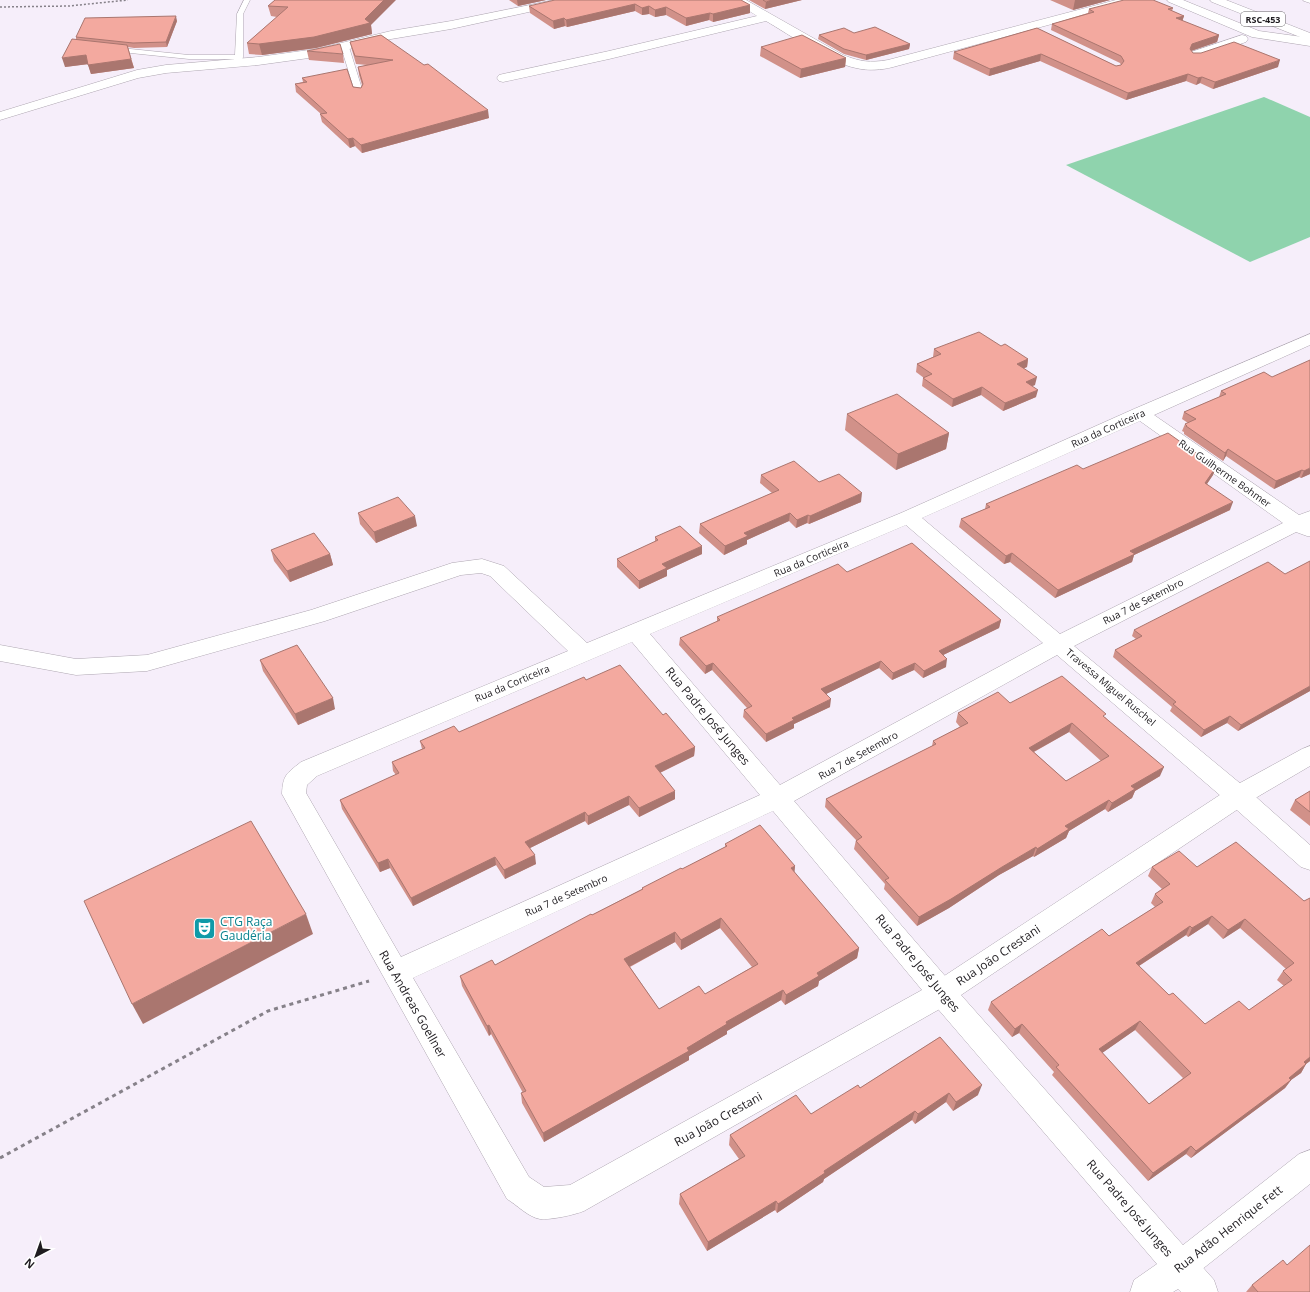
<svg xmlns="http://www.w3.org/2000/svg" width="1310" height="1292" font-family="'Open Sans',sans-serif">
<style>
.green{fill:#8fd3ad}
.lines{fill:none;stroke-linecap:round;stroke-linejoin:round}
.lane-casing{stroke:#aea6b1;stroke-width:1}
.street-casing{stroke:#aea6b1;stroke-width:1}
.secondary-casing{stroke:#aea6b1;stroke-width:1}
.highway-casing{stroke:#aea6b1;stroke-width:1}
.path-far1{stroke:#868189;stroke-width:1.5;stroke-dasharray:2 2;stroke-linecap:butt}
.path{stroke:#868189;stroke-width:3;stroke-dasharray:4 4;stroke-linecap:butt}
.lane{fill:#fff;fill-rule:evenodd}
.street{fill:#fff;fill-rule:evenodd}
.secondary{fill:#fff;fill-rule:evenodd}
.highway{fill:#fff;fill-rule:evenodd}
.wall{fill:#d19189;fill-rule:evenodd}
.shaded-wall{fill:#aa766f}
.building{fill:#f3a99f;stroke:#aa766f;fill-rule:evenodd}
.labels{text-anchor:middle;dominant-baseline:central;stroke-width:3.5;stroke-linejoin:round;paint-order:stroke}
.shield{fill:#fff;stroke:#626063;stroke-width:1}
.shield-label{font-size:9px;font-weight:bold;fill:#1f1c20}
.street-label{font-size:10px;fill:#1f1c20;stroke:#fff}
.near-street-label{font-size:12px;fill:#1f1c20;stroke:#fff}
.near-culture-label{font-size:12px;fill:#0d838f;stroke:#fff;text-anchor:start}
</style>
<rect width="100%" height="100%" fill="#f6eefa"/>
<polygon class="green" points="1264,97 1310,117 1310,237 1250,262 1066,165"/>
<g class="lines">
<defs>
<g id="lane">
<polygon points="244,0 250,0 243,14 243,57 241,64 235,64 234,59 189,59 111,51 107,49 111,47 189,55 235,55 237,14"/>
<polygon points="1303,0 1310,0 1310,3 1304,1"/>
<polygon points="342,45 348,45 349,47 363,92 362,94 356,94 355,92 341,47"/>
</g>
<g id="street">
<polygon points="554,0 576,0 574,2 570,3 451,29 391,39 316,57 258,65 166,73 138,78 0,120 0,112 137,70 166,65 258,57 316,49 391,31 451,21"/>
<path d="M 732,0 L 746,0 L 843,55 C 861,62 870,63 888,60 L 1116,0 L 1135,0 L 1133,2 L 893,67 C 882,70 868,71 856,68 C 830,63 790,35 766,21 L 609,59 L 503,82 L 499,81 L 497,78 L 499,75 L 503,74 L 609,51 L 757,16 Z"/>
<polygon points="1167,0 1183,0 1259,31 1310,38 1310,46 1252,37 1169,2"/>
<polygon points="1242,35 1246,36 1248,39 1246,42 1195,59 1191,58 1189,55 1191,52"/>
<path d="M 1310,334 L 1310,345 L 1154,415 L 1299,515 L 1310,511 L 1310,536 L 1307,536 L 1296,532 L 1074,646 L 1247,789 L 1310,845 L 1310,870 L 1301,867 L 1229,803 L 1057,655 L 794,801 L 952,984 L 956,993 L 952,1002 L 584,1211 C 574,1215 551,1220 540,1219 C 528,1217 517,1205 507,1199 L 282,794 C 283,775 286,774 301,762 L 568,651 L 490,576 L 481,573 L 461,575 L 325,621 L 147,671 L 76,675 L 0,661 L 0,645 L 76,659 L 147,655 L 311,610 L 452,563 L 482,559 L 504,566 L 587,643 L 901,513 L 1134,409 ZM 1140,421 L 1283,523 L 1060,634 L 922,518 ZM 906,525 L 1043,643 L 780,785 L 650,634 ZM 632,642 L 760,795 L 401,957 L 306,793 L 307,785 L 317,776 ZM 773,811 L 922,990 L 570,1185 L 544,1187 L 529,1177 L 413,978 Z"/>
<polygon points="1310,1150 1310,1184 1191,1278 1180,1283 1169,1278 1164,1267 1169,1256 1299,1154"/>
</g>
<polygon id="secondary" points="1310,746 1310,766 1247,803 961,995 1214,1280 1218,1292 1181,1292 1178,1289 1173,1292 1130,1292 1134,1280 1157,1264 932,1002 928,993 932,984 1229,789 1302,749"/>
<polygon id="highway" points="1210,0 1226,0 1310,33 1310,41 1212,2"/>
</defs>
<use href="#lane" class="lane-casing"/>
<use href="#street" class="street-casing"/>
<use href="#secondary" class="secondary-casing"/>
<use href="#highway" class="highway-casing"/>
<polyline class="path-far1" points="0,7 69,6 128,0"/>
<polyline class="path" points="0,1158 268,1011 369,981"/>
<use href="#lane" class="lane"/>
<use href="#street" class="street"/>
<use href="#secondary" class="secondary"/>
<use href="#highway" class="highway"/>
</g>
<g class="wall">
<polygon points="275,0 371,25 372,34 316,48 262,55 249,54 247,43 277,17 271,16 268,6"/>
<polygon points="509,0 546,0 518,6"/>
<polygon points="741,0 750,13 713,22 709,20 686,26 666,15 655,17 649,14 642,15 635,11 567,27 565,26 554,29 530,13 529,6"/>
<polygon points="749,0 802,0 765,9"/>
<polygon points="1050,0 1110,0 1073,10"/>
<polygon points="1173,8 1172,11 1184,16 1182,21 1219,35 1217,42 1191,51 1193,53 1278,67 1213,89 1200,83 1196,85 1186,81 1126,100 1040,61 989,76 953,59 954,52 1037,28 1116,66 1121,65 1120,63 1051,30 1052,24 1088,13 1089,9"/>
<polygon points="177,21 167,47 134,48 128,47 134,68 91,74 88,64 65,67 76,40 76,37"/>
<polygon points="854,33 910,44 909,49 866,60 844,54 818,39 819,35"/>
<polygon points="381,35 489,118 362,153 355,146 350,148 322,122 320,114 321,114 296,92 295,84 303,82 302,78 361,88 362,85 359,75 358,67 367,65 356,64 352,50 350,42"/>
<polygon points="761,47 846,58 845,67 800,78 760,56"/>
<polygon points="307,51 343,54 344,63 309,60"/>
<polygon points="1001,346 1028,359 1027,367 1024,368 1035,385 1032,386 1036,397 1003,411 981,395 952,407 922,386 923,378 924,378 916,372 917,364 933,357 934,349"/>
<polygon points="1264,372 1310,474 1301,478 1299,477 1274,489 1226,456 1223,461 1184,434 1184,432 1182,431 1185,424 1188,423 1182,419 1184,412 1219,397 1221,391"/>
<polygon points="847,414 949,433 946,449 896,470 845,430"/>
<polygon points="1216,467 1213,475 1207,484 1230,510 1134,555 1132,562 1055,598 1010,562 1004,564 959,527 961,519 985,509 986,504 1083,469"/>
<polygon points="761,475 819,482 861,502 809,524 807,523 796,528 789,521 747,540 747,544 724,555 699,533 700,524 772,493 760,483"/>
<polygon points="358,513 417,526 376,543 360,524"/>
<polygon points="655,537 702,554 667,570 667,576 639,589 617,567 617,559 655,542"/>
<polygon points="271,550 330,554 333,565 290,582 274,561"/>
<polygon points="847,572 1001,620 999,628 943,655 946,667 923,678 914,670 892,680 879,668 826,694 830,707 794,724 794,728 766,742 743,717 744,710 747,708 712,670 705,674 679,645 680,638 717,622 717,617"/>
<polygon points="1134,630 1310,691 1238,731 1227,723 1201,737 1170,711 1172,707 1113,657 1115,650 1136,639 1132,636"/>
<polygon points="260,660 335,709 298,725 263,671"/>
<polygon points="586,680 663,715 695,747 694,756 660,773 675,799 639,817 629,805 588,825 585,821 530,848 536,864 505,879 496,865 413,906 390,868 380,872 342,809 340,800 396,775 393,771 392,762 422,749 420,741 459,732"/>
<path d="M 1010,703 L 1105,717 L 1160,776 L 1135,791 L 1132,798 L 1108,812 L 1105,809 L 1069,831 L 1066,838 L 1034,857 L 1033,856 L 999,875 L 949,908 L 917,926 L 884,889 L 885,884 L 854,849 L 856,840 L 825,807 L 826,799 L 932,746 L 933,741 L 960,727 L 956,722 L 958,713 ZM 1069,732 L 1101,761 L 1066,781 L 1034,752 Z"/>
<polygon points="1310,791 1310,826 1290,810 1295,800"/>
<path d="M 725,844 L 795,866 L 794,872 L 859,948 L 857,958 L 819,981 L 818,986 L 785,1005 L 781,1000 L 727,1031 L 727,1034 L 689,1056 L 689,1060 L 544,1142 L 522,1103 L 521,1093 L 523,1093 L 491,1034 L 489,1036 L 462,986 L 460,976 L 495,965 L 642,889 L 642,888 L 682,869 L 725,847 ZM 720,928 L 752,967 L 705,994 L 659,1009 L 630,967 L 675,942 L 681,950 Z"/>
<path d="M 1152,867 L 1197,867 L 1304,901 L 1310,898 L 1310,1061 L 1306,1064 L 1301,1073 L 1291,1080 L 1285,1088 L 1191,1158 L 1186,1154 L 1148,1181 L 1052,1075 L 1054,1072 L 1019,1033 L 1012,1037 L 988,1010 L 991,1002 L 1109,936 L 1155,907 L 1151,903 L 1155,894 L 1162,889 L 1148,876 ZM 1208,924 L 1223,939 L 1240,928 L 1286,969 L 1283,971 L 1277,980 L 1284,986 L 1249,1010 L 1205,1024 L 1169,995 L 1139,966 L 1186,935 L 1188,937 ZM 1135,1030 L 1183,1078 L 1149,1104 L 1102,1053 Z"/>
<polygon points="940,1037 978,1095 953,1111 946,1102 915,1124 912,1120 824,1179 823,1182 777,1213 775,1210 707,1251 679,1204 680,1194 739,1159 729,1145 730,1135 811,1114 860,1088"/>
<polygon points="1252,1285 1310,1292 1246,1292"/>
</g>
<g class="shaded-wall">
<polygon points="384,0 396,0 371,25 372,34 316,48 262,55 259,44 365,19"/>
<polygon points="517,0 546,0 518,6"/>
<polygon points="772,0 802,0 765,9 766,2"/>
<polygon points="1075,0 1110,0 1073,10"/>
<polygon points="635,4 635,11 567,27 566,20"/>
<polygon points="750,5 750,13 713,22 713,14"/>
<polygon points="649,6 649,14 642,15 642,8"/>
<polygon points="666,7 666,15 655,17 655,10"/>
<polygon points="710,13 709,20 686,26 686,18"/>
<polygon points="176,16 177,21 167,47 166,42"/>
<polygon points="1184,16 1182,22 1176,18"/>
<polygon points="564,18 565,26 554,29 553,21"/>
<polygon points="1219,35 1217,42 1191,51 1190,49 1192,44"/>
<polygon points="910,44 909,49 866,60 866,55"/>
<polygon points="1041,54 1040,61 989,76 990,69"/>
<polygon points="86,55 89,64 65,67 62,58"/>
<polygon points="846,58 845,67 800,78 801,69"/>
<polygon points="131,59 134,68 91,74 88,65"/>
<polygon points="1280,60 1278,67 1213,89 1215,82"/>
<polygon points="1188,74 1186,81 1126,100 1128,93"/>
<polygon points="1202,77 1200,83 1196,85 1198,78"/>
<polygon points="488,110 489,118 362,153 361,145"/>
<polygon points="353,138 355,146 350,148 348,139"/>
<polygon points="1028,359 1027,367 1015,372 1017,364"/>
<polygon points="1037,377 1035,385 1024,389 1026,382"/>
<polygon points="982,387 981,395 952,407 953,399"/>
<polygon points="1038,390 1036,397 1003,411 1005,403"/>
<polygon points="949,433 946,449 896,470 898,454"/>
<polygon points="1228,449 1226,456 1223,461 1225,453"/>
<polygon points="1216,467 1213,475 1202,491 1205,483"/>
<polygon points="1310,468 1310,474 1301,478 1304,471"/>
<polygon points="1302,470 1299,477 1274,489 1276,481"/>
<polygon points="862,493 861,502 809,524 810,516"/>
<polygon points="1233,502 1230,510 1134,555 1132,562 1055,598 1058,590 1130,551"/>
<polygon points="790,513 789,521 747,540 747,544 724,555 725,546 744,533"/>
<polygon points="808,515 807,523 796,528 797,520"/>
<polygon points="415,516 417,526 376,543 374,532"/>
<polygon points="702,546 702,554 667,570 667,576 639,589 639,581 662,564"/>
<polygon points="1012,553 1010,562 1004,564 1006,556"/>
<polygon points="330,554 333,565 290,582 287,571"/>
<polygon points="1001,620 999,628 937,658 939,651"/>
<polygon points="947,659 946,667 923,678 924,671"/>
<polygon points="881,661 879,668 820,697 821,689"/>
<polygon points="713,663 712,670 705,674 706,666"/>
<polygon points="915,663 914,670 892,680 893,673"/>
<polygon points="1310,686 1310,691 1238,731 1241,725"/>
<polygon points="333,698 335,709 298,725 295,714"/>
<polygon points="831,699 830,707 794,724 794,728 766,742 766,734 792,718"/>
<polygon points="1230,716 1227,723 1201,737 1204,730"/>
<polygon points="1072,723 1069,732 1026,756 1029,748"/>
<polygon points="695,747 694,756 655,775 655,766"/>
<polygon points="1164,767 1160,776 1135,791 1132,798 1108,812 1112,803 1131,786"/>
<polygon points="675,791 675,799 639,817 639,808"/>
<polygon points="629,796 629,805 588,825 588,816"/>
<polygon points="1109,800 1105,809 1069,831 1066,838 1034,857 1037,849 1065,826"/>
<polygon points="585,812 585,821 526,850 525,842"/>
<polygon points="1036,847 1033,856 999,875 949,908 917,926 919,917 1002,867"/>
<polygon points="535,855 536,864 505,879 504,870"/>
<polygon points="495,857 496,865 413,906 411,898"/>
<polygon points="388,859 390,868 380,872 378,863"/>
<polygon points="795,866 794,877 791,868"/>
<polygon points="306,914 313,934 143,1024 132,1004"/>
<polygon points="1212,916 1208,924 1188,937 1192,928"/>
<polygon points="721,918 720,928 681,950 681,940"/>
<polygon points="1245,919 1240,928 1223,939 1228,930"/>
<polygon points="1190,926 1186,935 1131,971 1136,963"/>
<polygon points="675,932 675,942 625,969 624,959"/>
<polygon points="859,948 857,958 819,981 818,986 785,1005 786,995 817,973"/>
<polygon points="783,990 781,1000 727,1031 727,1034 689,1056 689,1060 544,1142 543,1133 687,1048 726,1022"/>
<polygon points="1140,1021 1135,1030 1095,1058 1099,1049"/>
<polygon points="1022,1024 1019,1033 1012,1037 1015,1029"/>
<polygon points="489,1025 491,1034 489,1036 487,1026"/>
<polygon points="1310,1057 1310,1061 1298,1070 1304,1062"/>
<polygon points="1306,1064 1301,1073 1291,1080 1285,1088 1191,1158 1196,1151"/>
<polygon points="982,1085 978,1095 953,1111 956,1102"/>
<polygon points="949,1093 946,1102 915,1124 918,1114"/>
<polygon points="915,1111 912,1120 824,1179 823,1182 777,1213 778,1204 824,1171"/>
<polygon points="1191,1146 1186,1154 1148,1181 1153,1173"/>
<polygon points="776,1201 775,1210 707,1251 708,1242"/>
</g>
<g class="building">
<polygon points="275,0 384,0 365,19 370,23 314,37 259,44 247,43 288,7 268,6"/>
<polygon points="555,0 741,0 750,5 713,14 710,13 686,18 666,7 655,10 649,6 642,8 635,4 566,20 564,18 553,21 529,6"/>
<polygon points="763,0 772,0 766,2"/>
<polygon points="1124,0 1153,0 1173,8 1168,9 1184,16 1176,18 1219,35 1192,44 1190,49 1193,53 1201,53 1234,42 1280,60 1215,82 1202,77 1198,78 1188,74 1128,93 1041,54 990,69 954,52 1037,28 1116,66 1121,65 1124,61 1121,56 1052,24 1094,12 1089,9"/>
<polygon points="176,16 166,42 133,43 76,37 85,18"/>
<polygon points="875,27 910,44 866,55 844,49 819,35 844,28 854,33"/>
<polygon points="381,35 424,65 428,64 488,110 361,145 353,138 348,139 320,114 327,113 295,84 307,82 302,78 347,69 353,87 361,88 363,84 358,67 393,60 355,56 350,42"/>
<polygon points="802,35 846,58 801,69 761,47"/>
<polygon points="72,39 127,45 131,59 88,65 86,55 62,58"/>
<polygon points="340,44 343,54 307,51"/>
<polygon points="979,332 1001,346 1005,344 1028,359 1017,364 1037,377 1026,382 1038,390 1005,403 982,387 953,399 923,378 932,374 917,364 941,354 934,349"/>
<polygon points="1310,360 1310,468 1304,471 1302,470 1276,481 1228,449 1225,453 1186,426 1187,426 1185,424 1196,419 1184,412 1226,394 1221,391 1264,372 1272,377"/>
<polygon points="897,394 949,433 898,454 847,414"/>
<polygon points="1168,433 1216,467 1205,483 1233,502 1130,551 1135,554 1058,590 1012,553 1006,556 961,519 990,507 986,504 1077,465 1083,469"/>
<polygon points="794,461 819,482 839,474 862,493 810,516 808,515 797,520 790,513 744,533 748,536 725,546 700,524 779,490 761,475"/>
<polygon points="398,497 415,516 374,532 358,513"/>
<polygon points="680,526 702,546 662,564 667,568 639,581 617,559 658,540 655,537"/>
<polygon points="314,533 330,554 287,571 271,550"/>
<polygon points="912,543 1001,620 939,651 947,659 924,671 915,663 893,673 881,661 821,689 831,699 792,718 794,720 766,734 744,710 752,706 713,663 706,666 680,638 720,620 717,617 838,564 847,572"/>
<polygon points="1310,561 1310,686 1241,725 1230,716 1204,730 1173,704 1176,702 1115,650 1142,636 1134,630 1268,562 1285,574"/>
<polygon points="297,645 333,698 295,714 260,660"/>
<polygon points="620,665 663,715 666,713 695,747 655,766 675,791 639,808 629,796 588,816 585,812 525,842 535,855 504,870 495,857 411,898 388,859 378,863 340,800 399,773 392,762 425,748 420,741 454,726 459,732 584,677 586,680"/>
<path d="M 1062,676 L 1106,714 L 1103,716 L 1164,767 L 1131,786 L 1135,789 L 1112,803 L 1109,800 L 1065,826 L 1069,829 L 1037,849 L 1036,847 L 1002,867 L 951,899 L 919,917 L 885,880 L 889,878 L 856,841 L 862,837 L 826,799 L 936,744 L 933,741 L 968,723 L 958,713 L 998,692 L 1010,703 ZM 1072,723 L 1109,756 L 1066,781 L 1029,748 Z"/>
<polygon points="1310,791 1310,812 1295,800"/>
<polygon points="251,821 306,914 132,1004 84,901"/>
<path d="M 760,825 L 795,866 L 791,868 L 859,948 L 817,973 L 819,976 L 786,995 L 783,990 L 726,1022 L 727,1024 L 687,1048 L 689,1051 L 543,1133 L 521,1093 L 526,1091 L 489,1025 L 487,1026 L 460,976 L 492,960 L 495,965 L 591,914 L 592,915 L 643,889 L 642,888 L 681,868 L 682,869 L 727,846 L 725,844 ZM 721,918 L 758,964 L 705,994 L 699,986 L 659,1009 L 624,959 L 675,932 L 681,940 Z"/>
<path d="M 1236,842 L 1304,901 L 1310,898 L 1310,1057 L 1304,1062 L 1306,1064 L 1289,1078 L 1291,1080 L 1196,1151 L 1191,1146 L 1153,1173 L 1056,1067 L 1059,1065 L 1022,1024 L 1015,1029 L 991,1002 L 1102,929 L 1109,936 L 1163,902 L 1155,894 L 1170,884 L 1152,867 L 1179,851 L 1197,867 ZM 1212,916 L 1228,930 L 1245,919 L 1294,963 L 1283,971 L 1292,980 L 1249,1010 L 1239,1001 L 1205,1024 L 1173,993 L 1169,995 L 1136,963 L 1190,926 L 1192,928 ZM 1140,1021 L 1191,1073 L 1149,1104 L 1099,1049 Z"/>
<polygon points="940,1037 982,1085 956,1102 949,1093 918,1114 915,1111 824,1171 825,1173 778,1204 776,1201 708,1242 680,1194 745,1156 730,1135 796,1095 811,1114 858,1085 860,1088"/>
<polygon points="1310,1245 1310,1292 1258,1292 1252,1285 1283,1260 1287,1265"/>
</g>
<defs>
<symbol id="theatre-square" viewBox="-11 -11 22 22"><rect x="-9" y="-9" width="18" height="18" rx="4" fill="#0f9aa8" stroke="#fff"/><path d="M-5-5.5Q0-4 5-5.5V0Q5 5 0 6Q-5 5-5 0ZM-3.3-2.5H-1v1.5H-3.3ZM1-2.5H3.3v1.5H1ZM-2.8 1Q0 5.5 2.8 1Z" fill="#fff"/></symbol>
</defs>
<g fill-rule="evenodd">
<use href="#theatre-square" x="192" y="916" width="25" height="25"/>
</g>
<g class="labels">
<rect class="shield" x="1241" y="12" width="44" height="14" rx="3"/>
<g class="shield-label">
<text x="1263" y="19">RSC-453</text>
</g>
<g class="street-label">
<text transform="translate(1108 428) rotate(-24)">Rua da Corticeira</text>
<text transform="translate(1225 473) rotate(35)">Rua Guilherme Bohmer</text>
<text transform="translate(811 558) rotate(-23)">Rua da Corticeira</text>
<text transform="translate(1143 601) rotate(-27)">Rua 7 de Setembro</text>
<text transform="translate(512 683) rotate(-23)">Rua da Corticeira</text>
<text transform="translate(1111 687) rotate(40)">Travessa Miguel Ruschel</text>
<text transform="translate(858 755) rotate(-29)">Rua 7 de Setembro</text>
<text transform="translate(566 895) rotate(-24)">Rua 7 de Setembro</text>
</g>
<g class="near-street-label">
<text transform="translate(708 716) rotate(50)">Rua Padre José Junges</text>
<text transform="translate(998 955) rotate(-34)">Rua João Crestani</text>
<text transform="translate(918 963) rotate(50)">Rua Padre José Junges</text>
<text transform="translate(413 1004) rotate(60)">Rua Andreas Goellner</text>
<text transform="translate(718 1119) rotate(-29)">Rua João Crestani</text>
<text transform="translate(1130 1208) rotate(49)">Rua Padre José Junges</text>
<text transform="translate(1228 1229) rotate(-38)">Rua Adão Henrique Fett</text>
</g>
<g class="near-culture-label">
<text x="220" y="921">CTG Raça<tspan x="220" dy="14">Gaudéria</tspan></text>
</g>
</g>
<g transform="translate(36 1256) rotate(221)" stroke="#ffffff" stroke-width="3" paint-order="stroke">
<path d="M0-3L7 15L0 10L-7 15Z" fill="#1f1c20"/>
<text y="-6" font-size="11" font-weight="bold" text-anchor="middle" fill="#1f1c20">N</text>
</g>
</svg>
